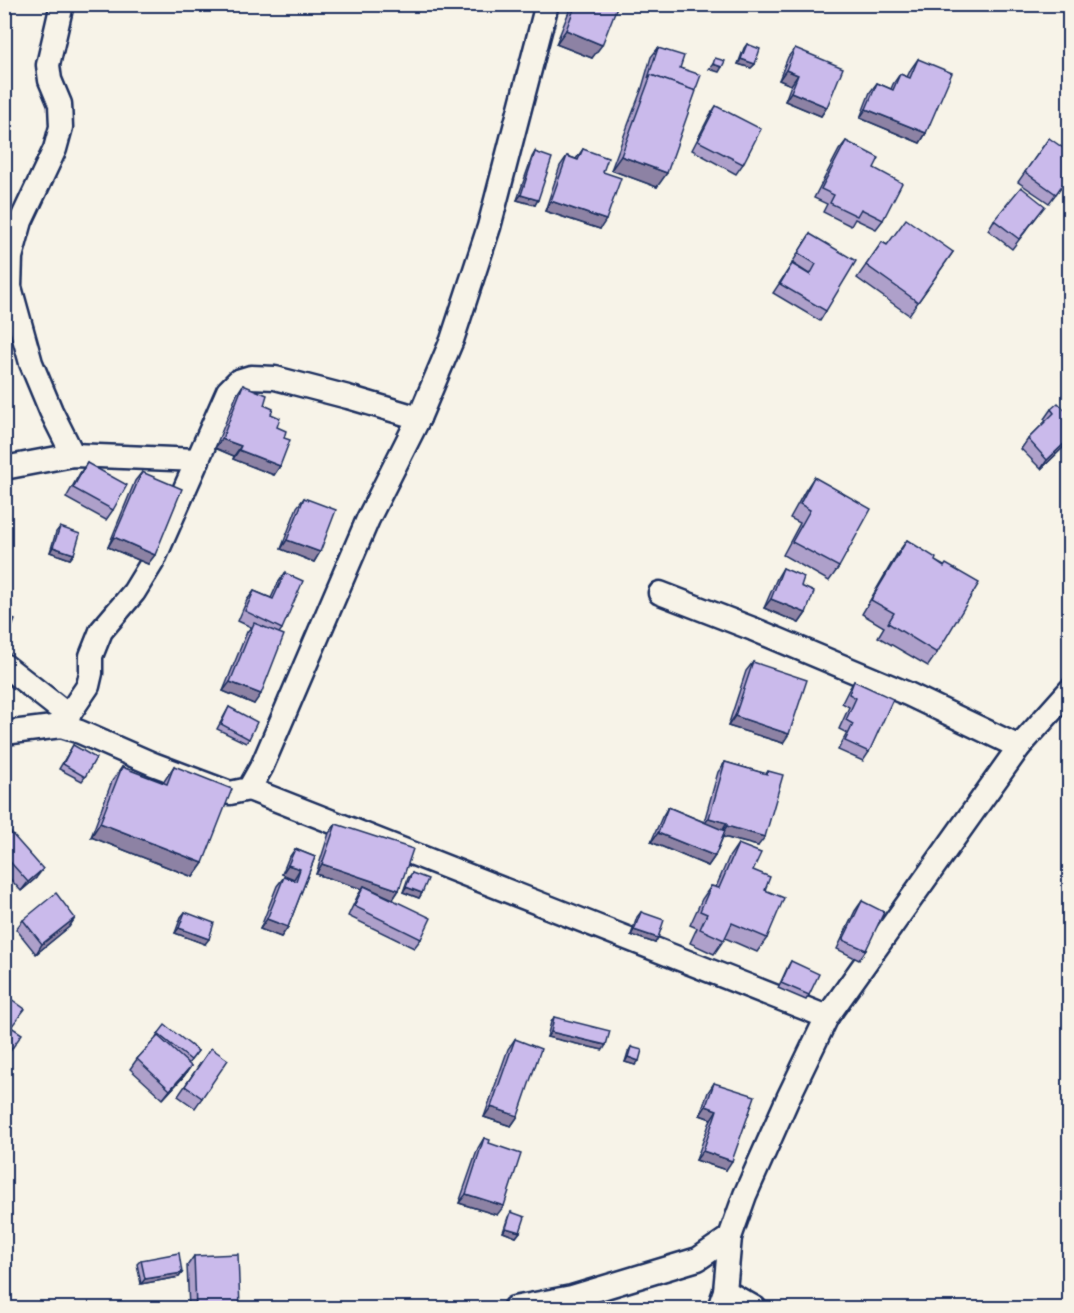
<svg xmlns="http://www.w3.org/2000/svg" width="1074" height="1313" font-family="'Gochi Hand',sans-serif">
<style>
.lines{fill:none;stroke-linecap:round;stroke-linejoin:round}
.minor-casing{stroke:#1b2f5e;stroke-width:27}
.minor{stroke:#f7f3e8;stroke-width:22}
.wall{fill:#aea0ca;stroke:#1b2f5e;stroke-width:1.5}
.shaded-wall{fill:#8d82a4;stroke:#1b2f5e;stroke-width:1.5}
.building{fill:#cabaeb;stroke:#1b2f5e;stroke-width:1.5}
</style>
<rect width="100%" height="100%" fill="#f7f3e8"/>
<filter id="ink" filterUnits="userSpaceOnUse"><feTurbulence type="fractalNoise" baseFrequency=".0167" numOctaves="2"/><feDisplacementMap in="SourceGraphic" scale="12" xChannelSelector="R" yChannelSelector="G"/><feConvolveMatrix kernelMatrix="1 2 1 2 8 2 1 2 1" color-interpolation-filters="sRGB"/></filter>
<g filter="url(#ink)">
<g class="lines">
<defs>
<g id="minor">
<polyline points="62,4 48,65 50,80 60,104 61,127 55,149 21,221 11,257 10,287 31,363 51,411 73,455"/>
<polyline points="4,468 73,455 198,460"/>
<polyline points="660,593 753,629 908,694 1019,747"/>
<polyline points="4,665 69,716"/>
<polyline points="61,726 88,686 91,673 91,656 101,631 134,592 153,561 228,391 238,381 251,377 275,378 348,397 419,418"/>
<polyline points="4,733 61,726 80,732 153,764 230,793 249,789 262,766 368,519 419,418 452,340 489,227 547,4"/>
<polyline points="249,789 827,1017"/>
<polyline points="725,1291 755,1308"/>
<polyline points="514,1308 572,1297 698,1259 730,1237 745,1195 789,1096 827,1017 1019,747 1070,690"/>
<polyline points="719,1308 725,1291 730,1237"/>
</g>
</defs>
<use href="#minor" class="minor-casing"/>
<use href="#minor" class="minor"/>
</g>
<g class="wall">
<polygon points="572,4 618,4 592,58 556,44"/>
<polygon points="747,44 755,64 751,68 738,64 744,48"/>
<polygon points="658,48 680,68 657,187 611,170 642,88 651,57"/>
<polygon points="795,48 827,107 821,116 785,101 791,85 779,80 788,57"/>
<polygon points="918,59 926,133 920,143 860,118 870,92 877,83 891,89 893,84 900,74 907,77 911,69"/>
<polygon points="716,106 743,164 736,174 692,150 710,115"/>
<polygon points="1049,138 1070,175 1049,203 1018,182"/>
<polygon points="846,141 874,168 883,220 876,229 855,219 851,226 823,212 827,204 814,198 839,150"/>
<polygon points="583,149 603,172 600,229 545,211 560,166 567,156 576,159"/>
<polygon points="535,152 535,205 517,200 532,157"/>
<polygon points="1038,215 1012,249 988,230 994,220"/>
<polygon points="810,234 826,311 820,321 773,293 792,264 809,274 792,263"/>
<polygon points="882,242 887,245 953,252 909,315 857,278"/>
<polygon points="243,385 264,405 271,414 277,427 280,466 274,475 233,459 234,456 215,448 237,394"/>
<polygon points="1051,409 1070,415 1070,441 1041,469 1021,449 1028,439 1046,421 1044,419"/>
<polygon points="87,463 113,510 106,520 66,498 80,473"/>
<polygon points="142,472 148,564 108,547 135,481"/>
<polygon points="814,477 839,567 829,581 783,555 800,523 790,518 805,491"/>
<polygon points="304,498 320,552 314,562 281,549 297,507"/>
<polygon points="60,527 74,554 70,559 50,552 56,532"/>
<polygon points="907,540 935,561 944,566 937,653 928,666 878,637 884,627 862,614 897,554"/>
<polygon points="783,568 801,586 806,613 799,623 764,608 777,578"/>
<polygon points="285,573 282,629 279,633 254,704 223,691 247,632 251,627 238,621 247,600 254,591 271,598 278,583"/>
<polygon points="753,662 783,743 728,726 746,671"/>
<polygon points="854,681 869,752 863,761 838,750 847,733 839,729 849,707 842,703 848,691"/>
<polygon points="229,707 249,739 246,743 217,729"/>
<polygon points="73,745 85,777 82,781 59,769"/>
<polygon points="725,762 766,774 768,771 758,846 723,837 715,856 708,866 651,842 662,817 668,807 704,822 718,772"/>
<polygon points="174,766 203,863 193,877 91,837 112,781 122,767 163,783"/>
<polygon points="336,824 399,890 393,899 421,939 414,948 348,916 358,895 362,889 316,874 329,833"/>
<polygon points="4,825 36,878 21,891 4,872"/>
<polygon points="738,844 765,890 767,938 757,952 725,938 714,954 690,943 697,928 690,925 702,899 711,886 716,887 729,857"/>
<polygon points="295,849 315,857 288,927 281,937 260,929 277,886 284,877 293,880 294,879 282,874 288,859"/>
<polygon points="412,873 422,893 419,898 403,892 408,878"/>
<polygon points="862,901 866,950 859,960 837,949 855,911"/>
<polygon points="185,912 205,944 175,933 181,917"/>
<polygon points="641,912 655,943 631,935 637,917"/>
<polygon points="75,918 69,927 36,954 16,929 23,920"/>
<polygon points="791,961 809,995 806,1000 778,988 788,966"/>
<polygon points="554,1017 603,1050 547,1037 551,1022"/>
<polygon points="158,1034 198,1051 188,1064 191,1066 184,1076 163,1099 130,1069 137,1059 155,1040"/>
<polygon points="515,1039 518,1116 511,1126 484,1117 508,1049"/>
<polygon points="631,1047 635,1065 625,1062 628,1052"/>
<polygon points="211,1048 202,1098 195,1108 178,1096"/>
<polygon points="714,1083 726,1170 696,1160 711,1119 700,1115 708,1092"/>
<polygon points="484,1138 489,1143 497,1215 459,1203 478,1148"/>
<polygon points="511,1212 520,1232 516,1237 503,1232 508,1217"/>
<polygon points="194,1256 240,1308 189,1308 187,1266"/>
<polygon points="141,1260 182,1273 179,1277 141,1284 137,1264"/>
</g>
<g class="shaded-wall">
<polygon points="566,30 602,45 592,58 556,44"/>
<polygon points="741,59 755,64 751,68 738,64"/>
<polygon points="713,64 722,67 719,72 709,69"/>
<polygon points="786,70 798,75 791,85 779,80"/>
<polygon points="791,92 827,107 821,116 785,101"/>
<polygon points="866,109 926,133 920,143 860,118"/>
<polygon points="621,156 667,173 657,187 611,170"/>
<polygon points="521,195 538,200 535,205 517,200"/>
<polygon points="551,201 606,220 600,229 545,211"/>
<polygon points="1070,438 1070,441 1041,469 1047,460"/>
<polygon points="222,439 241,446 234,456 215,448"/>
<polygon points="239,450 280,466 274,475 233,459"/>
<polygon points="114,537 155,555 148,564 108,547"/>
<polygon points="287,540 320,552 314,562 281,549"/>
<polygon points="53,547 74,554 70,559 50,552"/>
<polygon points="771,599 806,613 799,623 764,608"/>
<polygon points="230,682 261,694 254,704 223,691"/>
<polygon points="735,716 789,734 783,743 728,726"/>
<polygon points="709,818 727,823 721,833 702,827"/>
<polygon points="100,823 203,863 193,877 91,837"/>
<polygon points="727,826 765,837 758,846 720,836"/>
<polygon points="658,833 715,856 708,866 651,842"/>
<polygon points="322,864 399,890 393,899 364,886 362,889 316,874"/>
<polygon points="288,865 300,869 294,879 282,874"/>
<polygon points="43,869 36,878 21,891 28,882"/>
<polygon points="406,887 422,893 419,898 403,892"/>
<polygon points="75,918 69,927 36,954 42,944"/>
<polygon points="267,919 288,927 281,937 260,929"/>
<polygon points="179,928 209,939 205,944 175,933"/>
<polygon points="634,930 658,938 655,943 631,935"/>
<polygon points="551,1032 606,1045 603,1050 547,1037"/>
<polygon points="628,1057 639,1061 635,1065 625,1062"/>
<polygon points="191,1066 184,1076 163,1099 170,1090"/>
<polygon points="706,1106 717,1110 711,1119 700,1115"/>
<polygon points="491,1107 518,1116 511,1126 484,1117"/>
<polygon points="703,1151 732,1161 726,1170 696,1160"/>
<polygon points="466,1194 504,1206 497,1215 459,1203"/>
<polygon points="506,1228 520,1232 516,1237 503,1232"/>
<polygon points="182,1273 179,1277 141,1284 145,1279"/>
</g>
<g class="building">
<polygon points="576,4 618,4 602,45 566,30"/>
<polygon points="747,44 760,49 755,64 741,59"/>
<polygon points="658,48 684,56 680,68 701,75 695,91 651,75 648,78"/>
<polygon points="795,48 843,68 827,107 791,92 798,75 786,70"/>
<polygon points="715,58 725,61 722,67 713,64"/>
<polygon points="918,59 952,73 926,133 866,109 877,83 893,90 900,74 910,78"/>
<polygon points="651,75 696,91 667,173 621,156"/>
<polygon points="716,106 761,129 743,164 698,141"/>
<polygon points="1049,138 1070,153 1070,174 1056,194 1025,172"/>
<polygon points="846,141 879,158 874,168 902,183 883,220 861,209 857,216 830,203 834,195 821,189"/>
<polygon points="583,149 608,158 603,172 621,178 606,220 551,201 567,156 578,160"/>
<polygon points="535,152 552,158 538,200 521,195"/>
<polygon points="1021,187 1045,206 1019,239 994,220"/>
<polygon points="906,219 953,252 918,302 866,265 882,242 887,245"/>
<polygon points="810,234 856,261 826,311 780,284 792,264 810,275 816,264 798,253"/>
<polygon points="243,385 267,395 264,405 273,409 271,414 280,418 277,427 286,431 284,438 290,440 280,466 239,450 241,446 222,439"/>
<polygon points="1058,403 1070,415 1070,438 1047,460 1028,439 1054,413 1051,409"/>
<polygon points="87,463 127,485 113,510 73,488"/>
<polygon points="142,472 182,489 155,555 114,537"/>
<polygon points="814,477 871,509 839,567 792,542 810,510 800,504"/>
<polygon points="304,498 336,510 320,552 287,540"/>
<polygon points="60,527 80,534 74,554 53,547"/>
<polygon points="907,540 936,558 935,561 944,567 946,564 979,583 937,653 888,623 894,613 871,600"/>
<polygon points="783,568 804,577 801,586 814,592 806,613 771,599"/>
<polygon points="285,573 303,581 282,629 245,611 254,591 273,599"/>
<polygon points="4,616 15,620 4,647"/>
<polygon points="254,623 284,635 261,694 230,682"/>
<polygon points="753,662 807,680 789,734 735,716"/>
<polygon points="854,681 893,699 869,752 845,741 853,724 846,720 856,698 849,694"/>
<polygon points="229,707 257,722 249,739 221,724"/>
<polygon points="73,745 96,758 85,777 63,764"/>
<polygon points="725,762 767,774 768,771 783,775 765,837 727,826 727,823 709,818"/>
<polygon points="174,766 232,789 203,863 100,823 122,767 167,784"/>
<polygon points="668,807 725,831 715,856 658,833"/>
<polygon points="336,824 413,849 399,890 322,864"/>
<polygon points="4,825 43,869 28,882 4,855"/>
<polygon points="738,844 761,853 753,870 770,877 765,890 784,898 767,938 732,923 724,940 700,929 707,914 700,911 711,886 719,888"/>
<polygon points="295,849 315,857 288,927 267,919 284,877 296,881 300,869 288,865"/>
<polygon points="412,873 428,879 422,893 406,887"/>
<polygon points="364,886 431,918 421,939 354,906"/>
<polygon points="56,893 75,918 42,944 23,920"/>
<polygon points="862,901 884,912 866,950 843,940"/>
<polygon points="185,912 214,923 209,939 179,928"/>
<polygon points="641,912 664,920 658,938 634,930"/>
<polygon points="791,961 819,974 809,995 781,983"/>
<polygon points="4,994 25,1009 11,1027 22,1034 4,1060"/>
<polygon points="554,1017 610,1031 606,1045 551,1032"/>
<polygon points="165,1025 198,1051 191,1060 158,1034"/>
<polygon points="158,1036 191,1066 170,1090 137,1059"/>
<polygon points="515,1039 541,1049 518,1116 491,1107"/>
<polygon points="631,1047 642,1050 639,1061 628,1057"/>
<polygon points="211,1048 228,1060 202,1098 185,1086"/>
<polygon points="714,1083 755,1096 732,1161 703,1151 717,1110 706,1106"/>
<polygon points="484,1138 490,1140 489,1143 521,1154 504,1206 466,1194"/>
<polygon points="511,1212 525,1217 520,1232 506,1228"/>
<polygon points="179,1253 182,1273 145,1279 141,1260"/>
<polygon points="238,1254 240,1308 196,1308 194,1256"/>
</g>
</g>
<rect width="1074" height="1313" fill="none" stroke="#f7f3e8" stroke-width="24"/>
<rect x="12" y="12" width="1050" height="1289" fill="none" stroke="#1b2f5e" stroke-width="2" filter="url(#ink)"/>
</svg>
